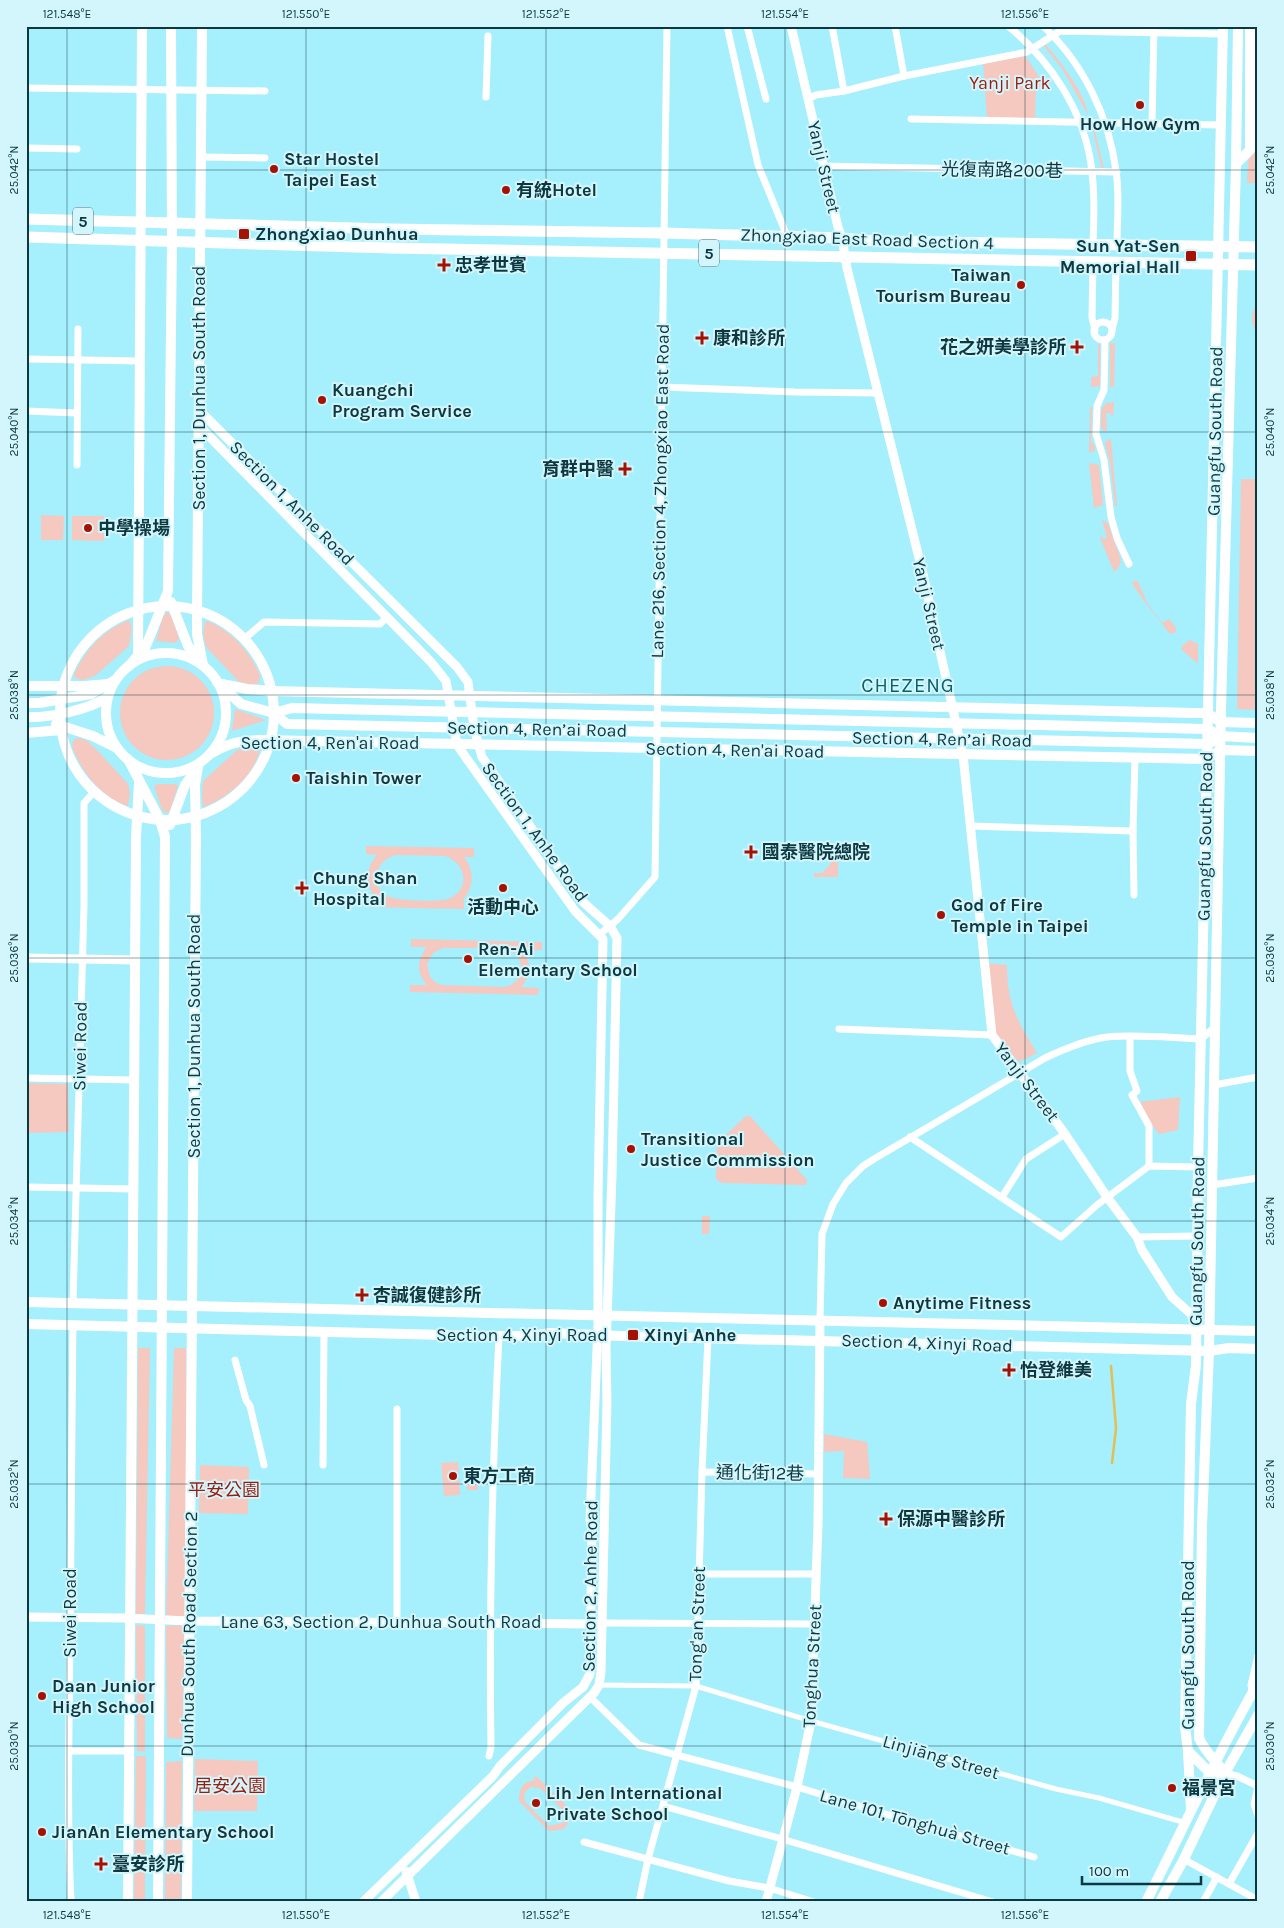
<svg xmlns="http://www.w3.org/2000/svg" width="1284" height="1928" font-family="Karla,'Noto Sans TC',sans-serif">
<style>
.green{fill:#f5c8c0;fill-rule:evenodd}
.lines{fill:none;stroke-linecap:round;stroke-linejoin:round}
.stream{stroke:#e2bf53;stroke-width:2.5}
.pedestrian{stroke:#fff;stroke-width:5}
.minor{stroke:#fff;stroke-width:7}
.tertiary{stroke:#fff;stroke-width:9}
.secondary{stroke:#fff;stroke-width:10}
.primary{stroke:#fff;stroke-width:11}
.ticks{fill:none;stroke:#0e383f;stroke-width:1;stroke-opacity:0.45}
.poi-dot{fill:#a51201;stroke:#d3f6fd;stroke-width:2}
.labels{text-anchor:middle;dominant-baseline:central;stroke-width:4;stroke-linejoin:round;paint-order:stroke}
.shield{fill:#d3f6fd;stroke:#497178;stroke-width:1}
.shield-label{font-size:16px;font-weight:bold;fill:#0e383f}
.park-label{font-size:18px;fill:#991d0e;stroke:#d3f6fd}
.poi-label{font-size:18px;font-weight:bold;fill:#0e383f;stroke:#d3f6fd;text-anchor:start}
.street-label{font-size:18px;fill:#0e383f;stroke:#d3f6fd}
.quarter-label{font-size:20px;letter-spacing:1px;fill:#0a606c;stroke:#d3f6fd}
.neatline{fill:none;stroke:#0e383f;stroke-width:2}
.ticks-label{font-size:12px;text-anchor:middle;fill:#0e383f}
</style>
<rect width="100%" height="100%" fill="#a6effd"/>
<g class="green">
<path d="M 1045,44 C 1059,59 1086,95 1088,115 L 1063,70 L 1043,45 Z"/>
<polygon points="1024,54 1045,86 1036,88 1035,120 987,119 983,62"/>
<polygon points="1092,127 1094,127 1104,169 1102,170"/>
<polygon points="1253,151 1256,151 1255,183 1247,183 1248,162"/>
<path d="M 1258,302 L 1258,334 C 1250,324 1250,313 1258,302 Z"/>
<polygon points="1110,343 1115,343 1114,387 1110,387"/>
<polygon points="1098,344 1100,345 1100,386 1091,387 1091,377 1098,376"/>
<polygon points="1114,402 1113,416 1111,416 1111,413 1106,413 1107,431 1104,431 1101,428 1101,410 1106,403"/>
<polygon points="1090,407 1092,407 1091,441 1095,447 1095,450 1089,453"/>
<polygon points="1111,439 1117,506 1115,506 1110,462 1105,444 1107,440"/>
<polygon points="1089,463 1099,465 1103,505 1094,508"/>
<polygon points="1241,479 1258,479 1258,710 1237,709"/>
<polygon points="41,515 64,516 63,540 41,540"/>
<polygon points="72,516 104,516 104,541 72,540"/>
<polygon points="1102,520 1108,523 1121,560 1119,567 1114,572 1101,540 1100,533 1103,539 1107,538"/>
<polygon points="1135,580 1138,582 1147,603 1162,623 1169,619 1176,628 1176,632 1170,634 1144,601 1132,583"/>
<polygon points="167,612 171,615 179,638 176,643 156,641 163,616"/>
<path d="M 129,620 L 132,628 L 129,646 L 95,676 L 83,680 L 75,678 L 74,674 C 86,649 103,630 129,620 Z"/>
<path d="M 208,621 C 233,632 249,651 260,675 L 259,683 L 249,685 L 238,681 L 206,647 L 203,634 L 205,622 Z"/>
<polygon points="1190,640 1198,644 1198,664 1181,649 1183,645"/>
<circle cx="167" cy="713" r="47"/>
<polygon points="235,709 266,720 232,731"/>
<path d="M 79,738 L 86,740 L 97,750 L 128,784 L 130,794 L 128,806 C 102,799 80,770 72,746 L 74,739 Z"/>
<path d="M 246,748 L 260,749 C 255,775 227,799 203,807 L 202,796 L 203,781 L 237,750 Z"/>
<polygon points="158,784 175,784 178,786 170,811 167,813 162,810 154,786"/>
<path d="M 366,846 L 474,848 L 474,857 L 464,857 C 475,871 474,887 463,900 L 464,901 L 464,909 L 368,907 L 368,899 L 376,899 C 365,885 365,868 377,855 L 366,854 ZM 396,855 L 445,856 C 459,860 469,876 460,890 C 457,894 453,897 448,899 C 438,902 395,901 387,896 C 368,884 377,859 396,855 Z"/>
<polygon points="832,854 838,854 838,877 814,877 814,873 822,873 830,865"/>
<path d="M 411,939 L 542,942 L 542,950 L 522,950 C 532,962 531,976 521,987 L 539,988 L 538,995 L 410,992 L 410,985 L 427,985 C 416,974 417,959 427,947 L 411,947 ZM 443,948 C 456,948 501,947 510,951 C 518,954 522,963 521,971 C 520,979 514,984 506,987 L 443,985 L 436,983 L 430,977 L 427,964 L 433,953 Z"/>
<path d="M 986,963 L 1007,965 C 1007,1004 1017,1020 1037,1053 L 1019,1062 L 994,1034 Z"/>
<polygon points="26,1083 68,1084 69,1132 26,1133"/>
<polygon points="1180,1097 1178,1130 1159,1134 1146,1117 1139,1102"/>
<polygon points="746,1116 750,1116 807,1180 806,1185 722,1183 716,1179 717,1143"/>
<polygon points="702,1216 710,1216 709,1234 702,1234"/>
<polygon points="138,1348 150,1348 145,1614 136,1614"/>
<polygon points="174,1348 186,1348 187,1408 185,1616 166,1618"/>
<polygon points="824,1434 867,1442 870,1479 843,1478 844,1451 824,1452"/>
<polygon points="458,1462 460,1495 444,1496 441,1463"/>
<polygon points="200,1465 249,1467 248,1514 199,1513"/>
<polygon points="476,1466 478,1490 467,1490 465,1467"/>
<polygon points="136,1625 145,1626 145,1752 137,1751"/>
<polygon points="185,1625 182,1739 167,1738 166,1626"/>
<polygon points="136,1756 146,1756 145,1902 134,1902"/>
<polygon points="195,1759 258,1761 257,1811 194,1811"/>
<polygon points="182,1761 181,1902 165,1902 166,1762"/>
<path d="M 536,1776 L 577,1816 L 575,1819 L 569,1814 L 568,1824 L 564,1829 L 549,1831 L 519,1801 C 519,1790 523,1779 536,1781 L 533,1778 ZM 530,1787 L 540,1788 L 564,1811 L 565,1819 L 563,1823 L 549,1826 L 525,1802 L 524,1794 Z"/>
</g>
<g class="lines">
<polyline class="stream" points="1111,1366 1116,1428 1112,1463"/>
<g class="pedestrian">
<polyline points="599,1685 696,1686 811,1721 1056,1789 1099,1798 1186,1823"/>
<polyline points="1257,1787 1253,1804 1258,1819"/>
</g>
<g class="minor">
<polyline points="727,26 758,165 787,236"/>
<polyline points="747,26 766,99"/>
<polyline points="832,26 844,91"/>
<polyline points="895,26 904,76"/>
<path d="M 1008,26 C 1050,60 1083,110 1091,164 C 1095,191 1094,218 1093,244"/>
<path d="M 1043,26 C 1084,64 1109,117 1116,171 C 1120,196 1117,221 1117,245"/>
<polyline points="26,88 265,91"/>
<polyline points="486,97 488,36"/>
<polyline points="808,99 816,95 844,91 904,76 1027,52 1060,31 1223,34"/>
<polyline points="911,119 1221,125"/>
<polyline points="1152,123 1154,26"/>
<polyline points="26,148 77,149"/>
<polyline points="202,157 265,158"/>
<polyline points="824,166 1117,172"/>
<polyline points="1093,261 1092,318 1095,330"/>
<circle cx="1103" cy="331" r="9"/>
<polyline points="1112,330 1115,318 1116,262"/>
<polyline points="1105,340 1104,390 1097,406 1096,434 1104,460 1111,517 1117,538 1129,564"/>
<polyline points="26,359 140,361"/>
<polyline points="661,387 795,392 878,393"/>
<polyline points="26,411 77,413"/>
<polyline points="77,465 78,329"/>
<polyline points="244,639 264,622 380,624 386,618"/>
<polyline points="971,826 1133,831"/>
<polyline points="1134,895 1133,831 1135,758"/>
<polyline points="600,934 618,919 655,877 667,26"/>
<polyline points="839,1029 992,1035"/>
<polyline points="1130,1037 1130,1071 1137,1091 1132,1095 1149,1126 1149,1166"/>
<polyline points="26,1078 135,1080"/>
<polyline points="1214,1085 1258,1077"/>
<polyline points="910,1137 1061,1237 1097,1205 1149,1166 1198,1167"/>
<polyline points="1212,1185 1258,1178"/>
<polyline points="26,1187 134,1189"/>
<polyline points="1002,1197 1026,1159 1065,1134"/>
<polyline points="1137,1237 1196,1236"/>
<polyline points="73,1303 84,905 84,803 94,792"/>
<path d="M 820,1320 L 822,1234 L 833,1204 L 846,1183 L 863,1166 L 874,1159 L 1045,1058 C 1064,1049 1085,1040 1107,1037 C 1137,1034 1171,1038 1201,1039 L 1216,1026"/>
<polyline points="235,1360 246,1400 250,1406 264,1465"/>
<polyline points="397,1409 397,1622"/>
<polyline points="323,1465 324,1331"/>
<polyline points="702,1472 818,1474"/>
<polyline points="700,1574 816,1574"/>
<polyline points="602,1623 814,1624"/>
<polyline points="1252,1692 1251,1685 1258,1655"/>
<polyline points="590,1697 639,1745 797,1787 915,1823 1034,1857"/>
<polyline points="69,1751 130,1751"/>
<path d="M 489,1756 L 491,1747 C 489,1610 492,1473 499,1336"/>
<polyline points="1225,1773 1237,1776 1258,1786"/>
<polyline points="663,1806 782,1839 993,1902"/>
<polyline points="584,1842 729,1881 769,1888 814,1902"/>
<polyline points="1183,1861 1187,1861 1258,1900"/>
<polyline points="1229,1884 1258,1833"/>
<path d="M 71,1902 C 67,1816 69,1730 70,1644 C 71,1537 71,1431 73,1325"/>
<polyline points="639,1902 648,1859 696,1686 702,1472 708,1338"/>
<polyline points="1203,1902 1217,1877"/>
</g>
<g class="tertiary">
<polyline points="791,26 838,227 842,238 847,268 923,574 963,755 992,1035 1065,1134 1107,1197 1137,1237 1142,1250 1172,1297 1191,1314 1195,1326"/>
<polyline points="199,410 457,667 468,682 474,728 482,757 583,902 610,926 617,938 612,1175 606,1349 607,1402 601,1672 599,1685 594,1693 381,1902"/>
<polyline points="199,426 431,662 446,681 457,745 575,911 603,939 598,1196 598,1325 590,1520 592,1531 590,1674 583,1687 563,1703 500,1766 493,1776 363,1902"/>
<polyline points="26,958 135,960"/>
<polyline points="26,1617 124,1618 189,1621 596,1624"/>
<polyline points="406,1871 416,1902"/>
<polyline points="766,1902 797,1787 811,1721 818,1524 820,1320"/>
</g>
<g class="secondary">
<polyline points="202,26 197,619 197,634 203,665"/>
<polyline points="1223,26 1198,1167 1196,1365 1191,1404 1185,1727 1188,1751 1209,1772 1225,1773"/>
<polyline points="1236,164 1238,26"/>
<polyline points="171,602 188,646 201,663"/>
<circle cx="167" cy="713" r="107"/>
<circle cx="166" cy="713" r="60"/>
<polyline points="138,654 142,26"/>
<polyline points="129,666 146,646 168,591 172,241 171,26"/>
<polyline points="217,682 241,704 248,706 274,713 292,708 1207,729 1221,736 1258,738"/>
<polyline points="222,684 247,689 272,691 1194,713 1207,713 1221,722 1258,723"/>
<polyline points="26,686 85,686 108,684"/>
<polyline points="26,703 39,703 91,694 115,680"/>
<polyline points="274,713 287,724 1207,744 1212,742"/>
<path d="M 26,717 C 50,718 88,710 108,697"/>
<polyline points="56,724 93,736 117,748"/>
<polyline points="26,733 61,730"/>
<path d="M 212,753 C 229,743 239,741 259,740 L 1206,759 L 1221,750 L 1258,751"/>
<polyline points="128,759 160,820 165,837 158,1902"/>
<polyline points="170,825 185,785 197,769"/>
<polyline points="26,1302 1258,1331"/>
<polyline points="26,1324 483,1336 529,1336 551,1333 621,1336 1209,1351 1229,1348 1258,1349"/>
<polyline points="1188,1751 1191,1810"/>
<path d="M 1225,1773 C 1216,1761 1205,1752 1199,1738 L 1202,1525 L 1209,1351 L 1221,709 L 1236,164 L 1250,150 L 1250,26"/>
<polyline points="128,1902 136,837 139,783"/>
<polyline points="187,1902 196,838 195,785 198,767"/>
<path d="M 1146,1902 C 1183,1829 1217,1754 1258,1683"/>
<polyline points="1160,1902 1183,1861 1225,1773 1258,1715"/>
</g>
<g class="primary">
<polyline points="26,219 390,229 663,233 842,238 875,241 1258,247"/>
<polyline points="26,237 390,248 1258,265"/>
</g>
</g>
<path class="ticks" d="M 67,26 L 67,1902M 306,26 L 306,1902M 546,26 L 546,1902M 785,26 L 785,1902M 1025,26 L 1025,1902M 26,170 L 1258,170M 26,432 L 1258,432M 26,695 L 1258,695M 26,958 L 1258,958M 26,1221 L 1258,1221M 26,1484 L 1258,1484M 26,1746 L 1258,1746"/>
<g class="poi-dot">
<circle cx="1140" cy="105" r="5"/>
<circle cx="274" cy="169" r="5"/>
<circle cx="506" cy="190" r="5"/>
<rect x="238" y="228" width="12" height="12" rx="2.5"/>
<rect x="1185" y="250" width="12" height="12" rx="2.5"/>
<path d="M441.5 257.5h5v5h5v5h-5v5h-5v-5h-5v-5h5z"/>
<circle cx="1021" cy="285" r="5"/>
<path d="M699.5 330.5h5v5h5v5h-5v5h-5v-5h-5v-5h5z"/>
<path d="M1074.5 339.5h5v5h5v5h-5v5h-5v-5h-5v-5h5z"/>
<circle cx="322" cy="400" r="5"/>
<path d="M622.5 461.5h5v5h5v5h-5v5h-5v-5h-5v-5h5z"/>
<circle cx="88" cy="528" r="5"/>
<circle cx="296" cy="778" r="5"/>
<path d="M748.5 844.5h5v5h5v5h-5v5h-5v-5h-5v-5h5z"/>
<path d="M299.5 880.5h5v5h5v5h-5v5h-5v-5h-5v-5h5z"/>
<circle cx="503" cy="888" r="5"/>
<circle cx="941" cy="915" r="5"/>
<circle cx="468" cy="959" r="5"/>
<circle cx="631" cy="1149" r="5"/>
<path d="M359.5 1287.5h5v5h5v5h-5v5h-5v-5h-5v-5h5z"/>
<circle cx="883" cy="1303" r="5"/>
<rect x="627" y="1329" width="12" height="12" rx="2.5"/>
<path d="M1006.5 1362.5h5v5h5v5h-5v5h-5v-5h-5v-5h5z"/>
<circle cx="453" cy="1476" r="5"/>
<path d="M883.5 1511.5h5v5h5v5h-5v5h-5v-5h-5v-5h5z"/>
<circle cx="42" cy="1696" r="5"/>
<circle cx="1172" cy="1788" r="5"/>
<circle cx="536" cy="1803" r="5"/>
<circle cx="42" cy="1832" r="5"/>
<path d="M98.5 1856.5h5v5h5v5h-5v5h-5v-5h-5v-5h5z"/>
</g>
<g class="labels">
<g class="shield">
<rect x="73" y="207.5" width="20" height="27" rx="4"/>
<rect x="699" y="239.5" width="20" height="27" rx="4"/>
</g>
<g class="shield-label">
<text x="83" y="221">5</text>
<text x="709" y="253">5</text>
</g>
<g class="park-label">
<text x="1010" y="83">Yanji Park</text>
<text x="224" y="1490">平安公園</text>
<text x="230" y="1786">居安公園</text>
</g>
<g class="poi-label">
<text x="1140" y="124" text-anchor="middle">How How Gym</text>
<text x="284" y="159">Star Hostel<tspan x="284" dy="21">Taipei East</tspan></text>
<text x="516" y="190">有統Hotel</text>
<text x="255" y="234">Zhongxiao Dunhua</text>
<text x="1180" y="246" text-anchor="end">Sun Yat-Sen<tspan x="1180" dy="21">Memorial Hall</tspan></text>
<text x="455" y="265">忠孝世賓</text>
<text x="1011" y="275" text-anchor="end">Taiwan<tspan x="1011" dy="21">Tourism Bureau</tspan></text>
<text x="713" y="338">康和診所</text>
<text x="1066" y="347" text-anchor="end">花之妍美學診所</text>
<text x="332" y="390">Kuangchi<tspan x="332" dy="21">Program Service</tspan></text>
<text x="614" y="469" text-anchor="end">育群中醫</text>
<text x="98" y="528">中學操場</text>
<text x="306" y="778">Taishin Tower</text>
<text x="762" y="852">國泰醫院總院</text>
<text x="313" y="878">Chung Shan<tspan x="313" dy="21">Hospital</tspan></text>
<text x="951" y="905">God of Fire<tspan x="951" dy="21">Temple in Taipei</tspan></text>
<text x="503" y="907" text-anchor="middle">活動中心</text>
<text x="478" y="949">Ren-Ai<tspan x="478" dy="21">Elementary School</tspan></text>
<text x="641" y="1139">Transitional<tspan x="641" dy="21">Justice Commission</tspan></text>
<text x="373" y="1295">杏誠復健診所</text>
<text x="893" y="1303">Anytime Fitness</text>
<text x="644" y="1335">Xinyi Anhe</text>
<text x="1020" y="1370">怡登維美</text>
<text x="463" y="1476">東方工商</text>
<text x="897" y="1519">保源中醫診所</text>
<text x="52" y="1686">Daan Junior<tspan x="52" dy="21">High School</tspan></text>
<text x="1182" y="1788">福景宮</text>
<text x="546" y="1793">Lih Jen International<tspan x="546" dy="21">Private School</tspan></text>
<text x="52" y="1832">JianAn Elementary School</text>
<text x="112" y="1864">臺安診所</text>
</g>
<g class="street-label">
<text transform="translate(824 167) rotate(77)">Yanji Street</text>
<text transform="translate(1002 170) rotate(1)">光復南路200巷</text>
<text transform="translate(867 239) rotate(2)">Zhongxiao East Road Section 4</text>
<text transform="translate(199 388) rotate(-90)">Section 1, Dunhua South Road</text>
<text transform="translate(1215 431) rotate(-89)">Guangfu South Road</text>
<text transform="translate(660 491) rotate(-89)">Lane 216, Section 4, Zhongxiao East Road</text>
<text transform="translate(292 503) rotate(45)">Section 1, Anhe Road</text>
<text transform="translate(929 604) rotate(77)">Yanji Street</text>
<text transform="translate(537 729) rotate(1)">Section 4, Ren’ai Road</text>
<text transform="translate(942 739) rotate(1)">Section 4, Ren’ai Road</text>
<text x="330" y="743">Section 4, Ren'ai Road</text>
<text transform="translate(735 750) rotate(1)">Section 4, Ren'ai Road</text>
<text transform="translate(535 832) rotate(54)">Section 1, Anhe Road</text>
<text transform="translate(1205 836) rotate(-89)">Guangfu South Road</text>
<text transform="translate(194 1036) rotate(-90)">Section 1, Dunhua South Road</text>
<text transform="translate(80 1046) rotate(-89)">Siwei Road</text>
<text transform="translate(1027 1082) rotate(53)">Yanji Street</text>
<text transform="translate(1197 1241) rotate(-89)">Guangfu South Road</text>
<text x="522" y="1335">Section 4, Xinyi Road</text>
<text transform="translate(927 1343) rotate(2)">Section 4, Xinyi Road</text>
<text transform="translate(760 1473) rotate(1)">通化街12巷</text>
<text transform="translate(590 1586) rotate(-89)">Section 2, Anhe Road</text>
<text transform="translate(70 1613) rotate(-90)">Siwei Road</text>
<text x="381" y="1622">Lane 63, Section 2, Dunhua South Road</text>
<text transform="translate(697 1624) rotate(-88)">Tong'an Street</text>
<text transform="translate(189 1634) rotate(-89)">Dunhua South Road Section 2</text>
<text transform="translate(1188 1645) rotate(-90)">Guangfu South Road</text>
<text transform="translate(812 1666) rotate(-87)">Tonghua Street</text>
<text transform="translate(941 1757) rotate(16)">Linjiāng Street</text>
<text transform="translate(915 1822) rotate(16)">Lane 101, Tōnghuà Street</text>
</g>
<g class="quarter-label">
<text x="908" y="685">CHEZENG</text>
</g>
</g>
<rect width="1284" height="1928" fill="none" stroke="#d3f6fd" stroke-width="55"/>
<path d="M1082 1876v8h119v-8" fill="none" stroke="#0e383f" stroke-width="2.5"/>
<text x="1089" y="1876" font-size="15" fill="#0e383f" stroke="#d3f6fd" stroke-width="4" paint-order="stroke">100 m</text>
<rect x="28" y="28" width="1228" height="1872" class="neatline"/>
<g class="ticks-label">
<text x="67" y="18">121.548°E</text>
<text x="306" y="18">121.550°E</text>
<text x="546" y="18">121.552°E</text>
<text x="785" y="18">121.554°E</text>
<text x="1025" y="18">121.556°E</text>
<text transform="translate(14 170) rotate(-90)" y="4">25.042°N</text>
<text transform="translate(1270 170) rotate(-90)" y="4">25.042°N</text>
<text transform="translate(14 432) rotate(-90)" y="4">25.040°N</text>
<text transform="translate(1270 432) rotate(-90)" y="4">25.040°N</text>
<text transform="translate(14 695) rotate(-90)" y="4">25.038°N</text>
<text transform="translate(1270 695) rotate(-90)" y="4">25.038°N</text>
<text transform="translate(14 958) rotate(-90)" y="4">25.036°N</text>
<text transform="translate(1270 958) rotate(-90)" y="4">25.036°N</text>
<text transform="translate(14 1221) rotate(-90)" y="4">25.034°N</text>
<text transform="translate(1270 1221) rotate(-90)" y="4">25.034°N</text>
<text transform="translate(14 1484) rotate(-90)" y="4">25.032°N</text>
<text transform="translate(1270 1484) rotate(-90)" y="4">25.032°N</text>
<text transform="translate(14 1746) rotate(-90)" y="4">25.030°N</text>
<text transform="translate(1270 1746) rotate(-90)" y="4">25.030°N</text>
<text x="67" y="1919">121.548°E</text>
<text x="306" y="1919">121.550°E</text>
<text x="546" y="1919">121.552°E</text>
<text x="785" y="1919">121.554°E</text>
<text x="1025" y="1919">121.556°E</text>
</g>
</svg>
